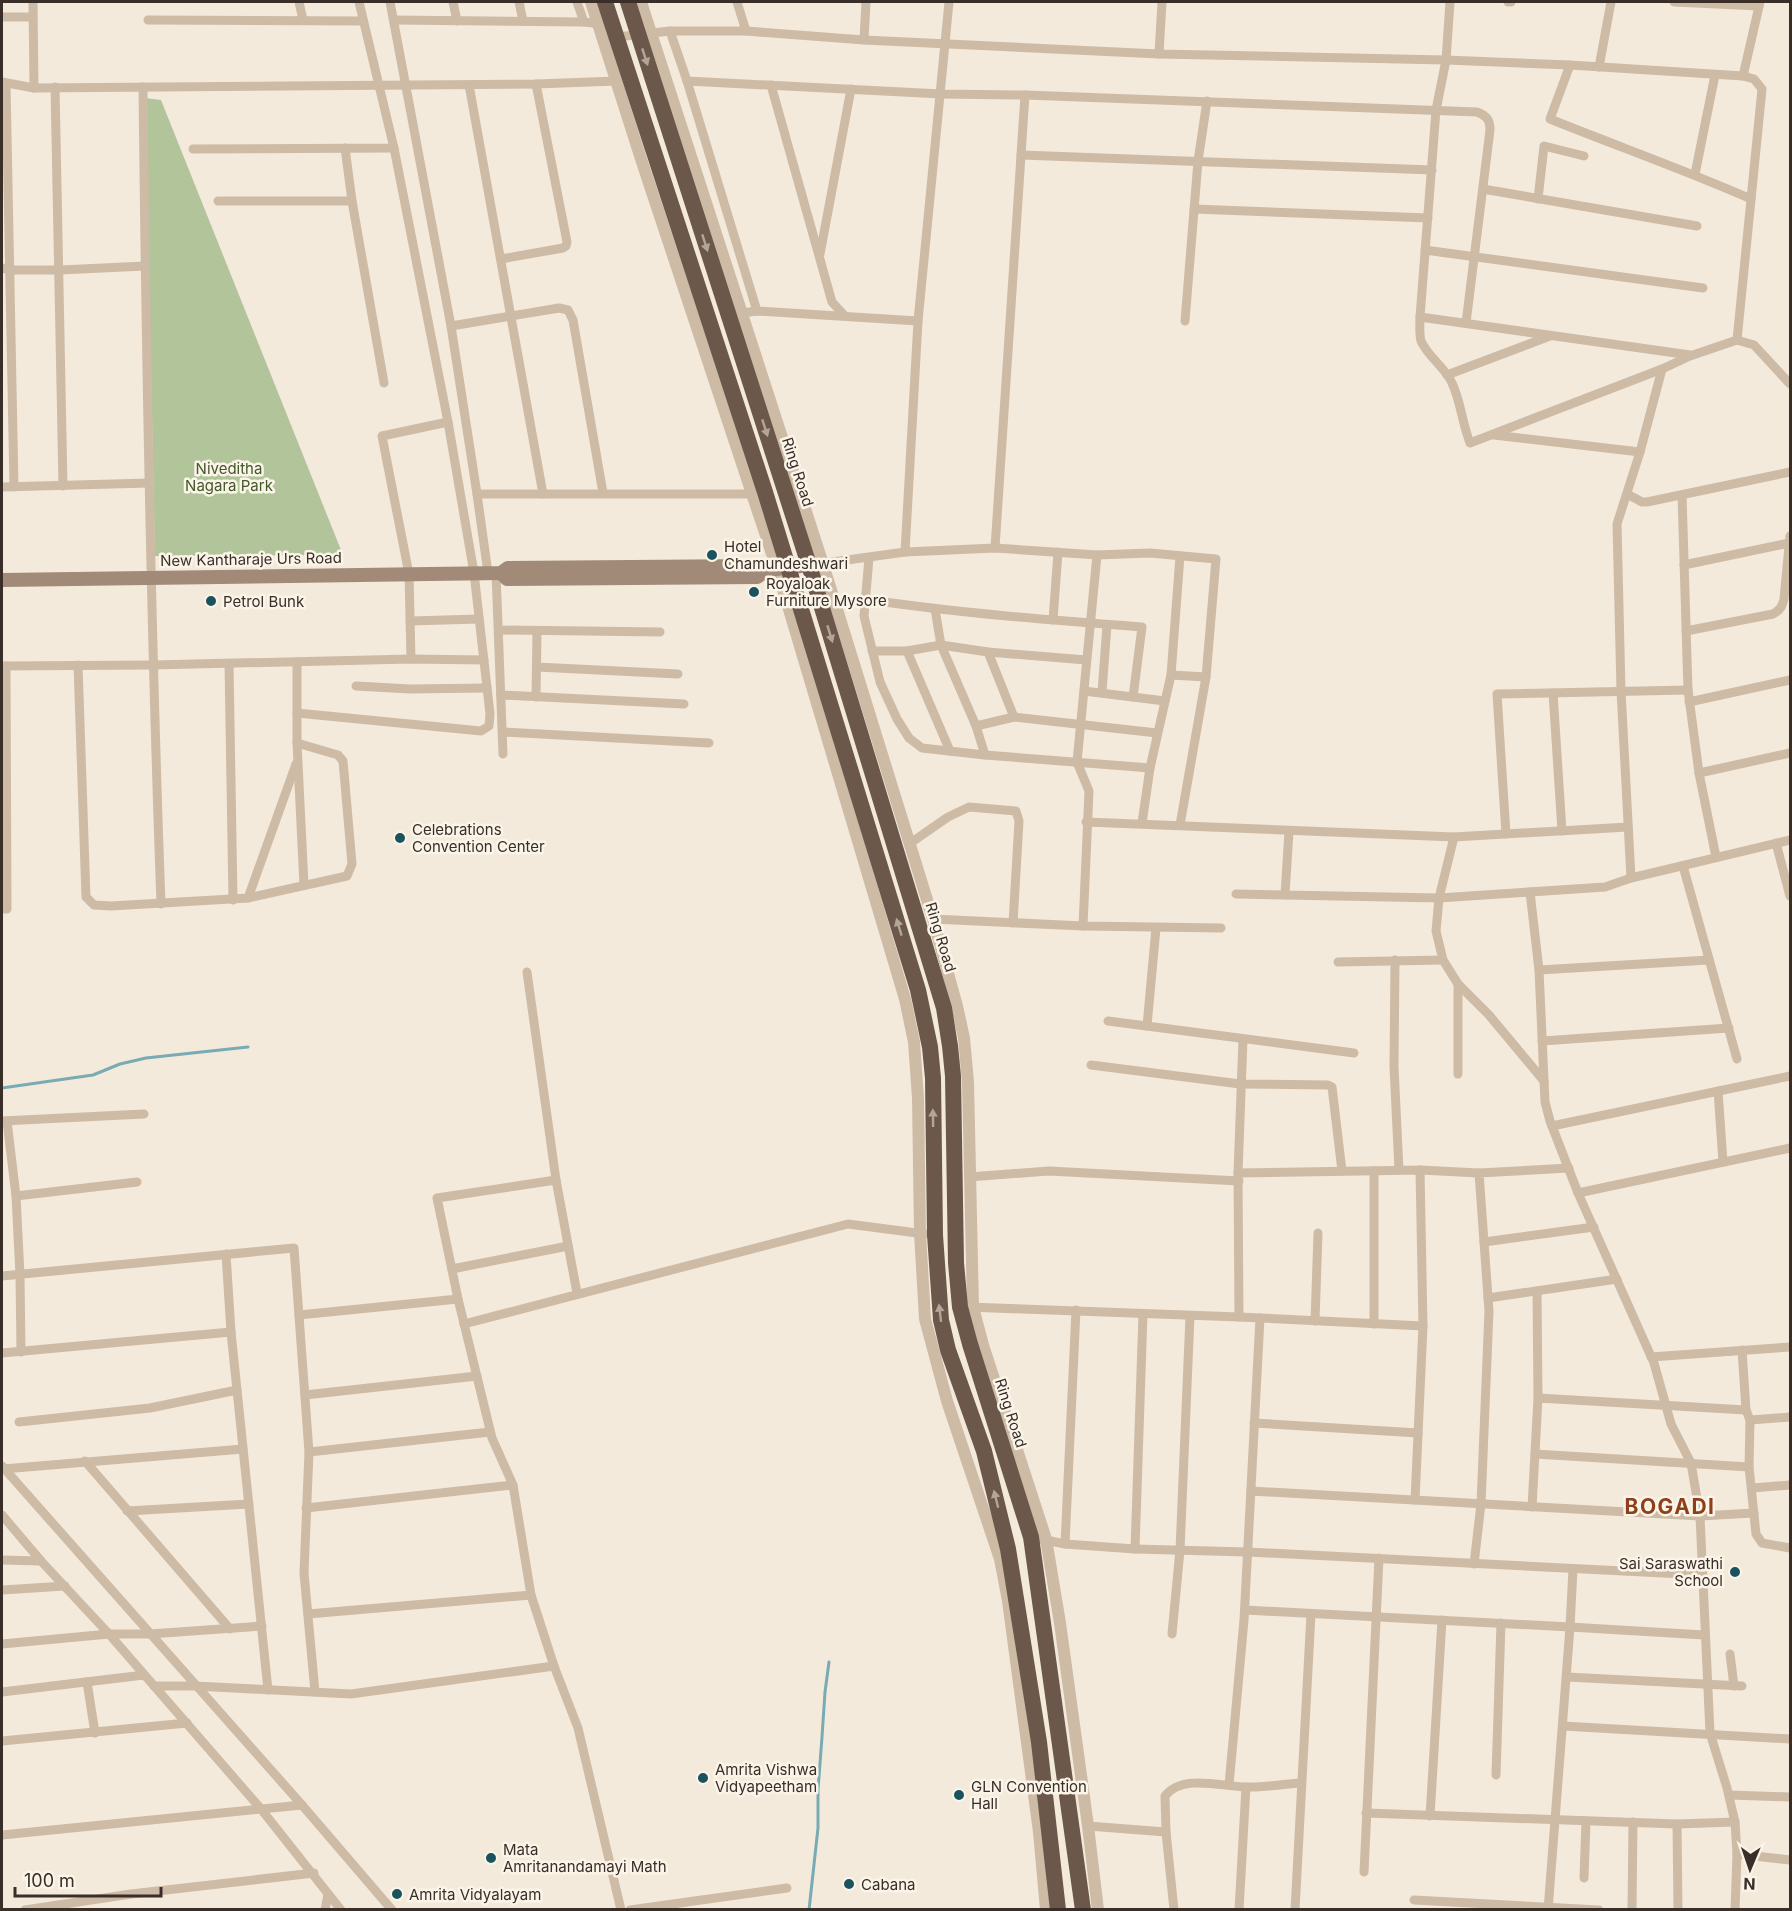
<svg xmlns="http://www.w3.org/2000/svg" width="1792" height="1911" font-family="Inter,sans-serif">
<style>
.green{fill:#b2c49a}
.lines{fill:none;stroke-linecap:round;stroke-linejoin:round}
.stream{stroke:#78abb3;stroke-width:3}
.minor{stroke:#cdbba6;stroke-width:9}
.tertiary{stroke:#cdbba6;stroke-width:12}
.secondary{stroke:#a18a77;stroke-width:14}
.trunk{stroke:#6b584a;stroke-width:16}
.oneway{fill:#b3a699}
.poi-dot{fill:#1a535e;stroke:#fbf4e8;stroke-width:2}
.labels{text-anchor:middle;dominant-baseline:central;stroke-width:5;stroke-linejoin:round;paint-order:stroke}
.park-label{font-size:15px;fill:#435929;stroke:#fbf4e8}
.street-label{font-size:15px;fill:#392e28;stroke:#fbf4e8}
.poi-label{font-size:15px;fill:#392e28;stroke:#fbf4e8;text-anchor:start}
.district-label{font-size:21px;font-weight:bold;letter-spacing:1.5px;fill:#8e401a;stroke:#fbf4e8}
</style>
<rect width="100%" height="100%" fill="#f4eadb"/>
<polygon class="green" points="145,98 161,100 343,555 155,556"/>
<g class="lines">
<g class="stream">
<polyline points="2,1088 93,1075 120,1064 146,1058 248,1047"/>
<polyline points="809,1910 818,1828 818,1790 822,1737 825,1692 829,1662"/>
</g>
<g class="minor">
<polyline points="33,2 34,88"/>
<polyline points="299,2 303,20"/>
<polyline points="390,2 451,326 477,494 488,573"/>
<polyline points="453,2 457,21"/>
<polyline points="519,2 523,21"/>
<polyline points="577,2 584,22"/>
<polyline points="737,2 746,31"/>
<path d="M 1450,2 L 1446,60 L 1436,110 L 1420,317 C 1420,324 1419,334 1421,341 C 1428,357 1445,367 1452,383 C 1461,402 1462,423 1470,443 L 1662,369 L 1690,356 L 1737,340 L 1754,345 L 1790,384"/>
<polyline points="1508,2 1511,2"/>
<polyline points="1674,2 1759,6"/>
<polyline points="2,17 33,17"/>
<polyline points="148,20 363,21"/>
<polyline points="394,20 584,22 601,24"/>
<polyline points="670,31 687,81 757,311"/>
<polyline points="617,37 670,31 746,31 864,40 1159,54 1446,60 1570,65 1743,76 1754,79 1762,89 1737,340"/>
<polyline points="864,40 866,2"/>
<polyline points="1159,54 1162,2"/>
<path d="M 1570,65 L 1550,119 C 1617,146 1685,170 1751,199"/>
<polyline points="1599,67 1611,2"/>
<polyline points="1743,76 1760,2"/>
<path d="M 687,81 L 941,94 L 1025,95 L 1477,112 C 1487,116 1490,120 1490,130 L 1466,323"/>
<polyline points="2,82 34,88 536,84 617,81"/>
<polyline points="6,84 14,487"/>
<polyline points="469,85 543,494"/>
<polyline points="771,85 832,302 844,315"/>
<polyline points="55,87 63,486"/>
<path d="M 143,87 C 146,359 151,632 161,904"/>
<polyline points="193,149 394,148 359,2"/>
<polyline points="1021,155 1432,170"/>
<polyline points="1695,174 1715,75"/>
<polyline points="1483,189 1697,226"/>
<polyline points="1538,199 1544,146 1584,156"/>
<polyline points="218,201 352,201 345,148"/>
<polyline points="352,201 384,383"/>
<polyline points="1194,209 1428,218"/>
<polyline points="1425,250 1703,288"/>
<polyline points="820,254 851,89"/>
<polyline points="501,259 563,248 566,246 567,242 536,84"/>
<polyline points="2,268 11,270 60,270 145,266"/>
<polyline points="742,313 757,311 918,321"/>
<polyline points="1420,317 1690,355"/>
<polyline points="1185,321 1198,161 1207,101"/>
<polyline points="451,326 559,308 568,310 573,320 603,493"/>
<polyline points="1447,375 1550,336"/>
<polyline points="1494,435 1640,452"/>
<polyline points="2,487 149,483"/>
<polyline points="477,494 752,494"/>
<polyline points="1627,494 1642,502 1647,502 1790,472"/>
<polyline points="1682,495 1688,690 1699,773 1716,857"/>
<polyline points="995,548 1025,95"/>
<polyline points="905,552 995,548 1097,555 1150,553 1216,559 1206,677 1180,825"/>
<polyline points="869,558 864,616 880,682 897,719 909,738 922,748 985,755 1150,768"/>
<polyline points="818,564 905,552 918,321 949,2"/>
<polyline points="1684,565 1789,543"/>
<polyline points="496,573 503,754"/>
<path d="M 864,599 C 957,613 1050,620 1142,627 L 1133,697"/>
<polyline points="935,609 941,645 976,726 985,755"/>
<polyline points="1053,620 1058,552"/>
<polyline points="410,621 479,619"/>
<polyline points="499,630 660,632"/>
<path d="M 1686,631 L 1773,614 C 1780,610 1782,607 1784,599 L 1790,536"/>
<polyline points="872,651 907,651 941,645 988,652 1086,660"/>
<polyline points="907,651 950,751"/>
<polyline points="988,652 1014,717"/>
<polyline points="411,659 409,574 382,436 448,422"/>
<polyline points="297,662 297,743 304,885"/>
<polyline points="229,664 233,900"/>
<polyline points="78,665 86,897 94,905 111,906 248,898 347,876 352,864 343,761 338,755 297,743"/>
<polyline points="2,666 153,665 411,659 484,660"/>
<polyline points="537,667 678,674"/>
<polyline points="1171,675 1206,677"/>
<polyline points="356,686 410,689 487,688"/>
<polyline points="1084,691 1165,701"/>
<polyline points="1102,692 1107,625"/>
<polyline points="1553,693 1562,831"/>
<polyline points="501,695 684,704"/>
<polyline points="536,697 537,631"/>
<polyline points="1689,702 1790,680"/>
<polyline points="297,713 481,731 489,726 490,714 474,573 448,422 394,148"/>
<polyline points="976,726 1014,717 1157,733"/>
<polyline points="503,732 709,743"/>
<polyline points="1699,773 1790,753"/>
<polyline points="1086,822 1454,837 1628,827"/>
<polyline points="1142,823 1150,768 1171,675 1180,556"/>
<polyline points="1289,831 1285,895 1439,898 1605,887 1631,878 1790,840"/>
<polyline points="1506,834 1497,694 1688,690"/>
<polyline points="1454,837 1439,898 1436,931 1443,960 1458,984 1489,1015 1544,1081"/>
<polyline points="1776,843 1790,896"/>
<polyline points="909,844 948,817 969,807 1016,811 1019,821 1013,923"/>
<polyline points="1683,866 1737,1059"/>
<polyline points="1631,878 1621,691 1617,524 1640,452 1662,369"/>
<polyline points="1530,892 1539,970 1545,1102 1550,1121 1578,1193 1654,1363 1671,1424 1691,1463 1700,1516 1710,1733 1727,1788 1735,1822 1737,1854 1735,1910"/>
<polyline points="1236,894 1285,895"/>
<polyline points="248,898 296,764"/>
<polyline points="2,909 7,909 6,666"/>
<polyline points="933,919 1083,926 1221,928"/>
<polyline points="1083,926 1089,791 1077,762 1097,555"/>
<polyline points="1395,960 1394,1067 1399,1170"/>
<polyline points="1338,962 1443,960"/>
<polyline points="1539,970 1709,960"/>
<polyline points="527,972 556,1180 577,1293"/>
<polyline points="1108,1021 1354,1053"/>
<polyline points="1147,1026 1156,928"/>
<polyline points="1542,1041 1729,1028"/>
<polyline points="1091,1065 1240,1084 1328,1085 1332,1087 1342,1171"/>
<polyline points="1458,1074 1458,984"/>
<polyline points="1718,1091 1723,1162"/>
<polyline points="2,1121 144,1114"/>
<polyline points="7,1121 16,1196 20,1275 21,1352"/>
<polyline points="1552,1126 1790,1076"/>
<polyline points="1238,1173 1420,1170 1479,1173"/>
<polyline points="969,1177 1049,1171 1239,1181"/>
<polyline points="1578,1193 1790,1148"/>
<polyline points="16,1196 137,1182"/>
<polyline points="1484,1242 1594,1227"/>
<polyline points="226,1254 231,1332 268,1690"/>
<polyline points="452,1269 568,1246"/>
<polyline points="2,1276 294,1248 309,1452 304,1573 315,1692"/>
<polyline points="1537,1291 1538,1398"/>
<polyline points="1488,1298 1617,1279"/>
<polyline points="967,1307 1239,1317 1423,1326"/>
<polyline points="299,1315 458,1299"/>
<polyline points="1239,1317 1238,1173 1243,1039"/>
<polyline points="1315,1321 1318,1233"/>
<polyline points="464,1324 848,1224 925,1234"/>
<polyline points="1374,1324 1374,1171"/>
<polyline points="1742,1350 1746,1410 1750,1420 1749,1467 1756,1534 1762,1543 1790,1548"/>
<polyline points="2,1353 231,1332"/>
<polyline points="1651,1357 1790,1347"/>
<polyline points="305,1395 477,1376"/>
<polyline points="1750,1420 1790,1417"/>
<polyline points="19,1422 150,1408 237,1390"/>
<polyline points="1254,1423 1418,1433"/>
<polyline points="309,1452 490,1432"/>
<polyline points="1535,1454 1749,1467"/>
<polyline points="85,1461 230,1629"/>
<polyline points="2,1466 302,1805 392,1910"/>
<polyline points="3,1469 243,1449"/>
<polyline points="1752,1488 1790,1485"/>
<polyline points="1251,1491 1700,1516 1754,1513"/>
<polyline points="1415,1500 1423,1326 1420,1170"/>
<polyline points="1532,1507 1538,1398 1746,1410"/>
<polyline points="306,1508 513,1485"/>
<polyline points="127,1511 249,1504"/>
<polyline points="2,1515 41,1561 109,1634 261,1809 341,1910"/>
<polyline points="1041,1539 1065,1544 1135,1549 1248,1552 1703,1575"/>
<polyline points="1065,1544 1076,1310"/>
<polyline points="1135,1549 1143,1314"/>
<polyline points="2,1560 41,1561"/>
<polyline points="1474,1564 1481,1504 1489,1311 1479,1173 1569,1168"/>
<polyline points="2,1590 65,1586"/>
<polyline points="1245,1610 1570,1627 1704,1635"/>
<polyline points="308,1614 531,1595"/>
<polyline points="1172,1634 1180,1550 1190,1316"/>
<polyline points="2,1644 109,1634 150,1634 262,1626"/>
<polyline points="1730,1654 1734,1686"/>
<polyline points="554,1666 531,1595 513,1485 492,1438 458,1299 437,1198 556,1180"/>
<polyline points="1567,1677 1742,1686"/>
<polyline points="87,1682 95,1733"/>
<polyline points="154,1686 195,1686 351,1694 554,1666 578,1728 621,1910"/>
<polyline points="2,1692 144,1675"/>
<polyline points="1563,1726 1790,1739"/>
<polyline points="2,1741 187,1723"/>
<polyline points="1496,1775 1501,1623"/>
<polyline points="1229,1785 1244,1620 1260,1318"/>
<polyline points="1729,1795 1790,1797"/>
<polyline points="1366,1813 1677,1824 1735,1822"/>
<polyline points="1430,1816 1442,1620"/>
<polyline points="1677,1824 1678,1910"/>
<path d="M 1088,1826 L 1166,1832 L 1165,1796 C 1182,1774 1220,1786 1245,1787 C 1263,1788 1282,1784 1300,1783"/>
<polyline points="1166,1832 1174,1910"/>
<polyline points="2,1835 302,1805"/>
<polyline points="1737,1854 1790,1860"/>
<polyline points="1364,1872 1379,1558"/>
<polyline points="1584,1878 1586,1821"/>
<polyline points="1414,1900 1599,1910"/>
<polyline points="25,1910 131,1894 314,1873"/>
<polyline points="325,1910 328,1894"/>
<polyline points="630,1910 787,1888"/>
<polyline points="1239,1910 1246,1787"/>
<polyline points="1295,1910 1311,1614"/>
<polyline points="1548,1910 1570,1627 1573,1569"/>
<polyline points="1632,1910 1633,1822"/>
</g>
<g class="tertiary">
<polyline points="591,2 641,159 777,569 905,999 914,1042 918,1098 920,1233 925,1319 947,1401 1000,1559 1008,1601 1039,1832 1046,1910"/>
<polyline points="641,2 823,564 933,919 957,1006 964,1038 968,1082 973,1307 983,1345 1046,1539 1060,1623 1088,1826 1098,1910"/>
</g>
<g class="secondary">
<polyline points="501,573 507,579 757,577 768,570 809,565"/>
<polyline points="2,580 501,573 508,568 756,566 768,570"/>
</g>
<g class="trunk">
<polyline points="605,2 765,492 918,990 930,1047 933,1078 935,1235 941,1320 948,1350 984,1451 1008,1549 1039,1742 1058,1910"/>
<polyline points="628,2 809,565 944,1008 950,1046 953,1076 956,1263 960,1307 970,1344 1031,1537 1083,1910"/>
</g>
</g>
<defs><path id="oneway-solid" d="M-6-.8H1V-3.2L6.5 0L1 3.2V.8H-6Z" transform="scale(1.5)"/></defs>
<g class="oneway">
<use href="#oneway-solid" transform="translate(645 57) rotate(72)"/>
<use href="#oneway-solid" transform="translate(705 243) rotate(72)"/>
<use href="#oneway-solid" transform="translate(765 428) rotate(72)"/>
<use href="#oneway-solid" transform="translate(830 634) rotate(73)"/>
<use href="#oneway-solid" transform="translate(899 927) rotate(-107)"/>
<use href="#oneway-solid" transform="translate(933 1118) rotate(-91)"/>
<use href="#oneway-solid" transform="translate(940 1313) rotate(-97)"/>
<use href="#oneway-solid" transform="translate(996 1499) rotate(-104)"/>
</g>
<g class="poi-dot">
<circle cx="712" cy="555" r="6"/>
<circle cx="754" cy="592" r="6"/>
<circle cx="211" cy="601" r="6"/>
<circle cx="400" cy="838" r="6"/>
<circle cx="1735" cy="1572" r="6"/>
<circle cx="703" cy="1778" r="6"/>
<circle cx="959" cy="1795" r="6"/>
<circle cx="491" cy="1858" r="6"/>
<circle cx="849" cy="1884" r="6"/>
<circle cx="397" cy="1894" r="6"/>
</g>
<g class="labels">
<g class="park-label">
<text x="229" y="468">Niveditha<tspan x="229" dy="17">Nagara Park</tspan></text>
</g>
<g class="street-label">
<text transform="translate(798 472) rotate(72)">Ring Road</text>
<text transform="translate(251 559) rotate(-1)">New Kantharaje Urs Road</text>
<text transform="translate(941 937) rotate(73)">Ring Road</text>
<text transform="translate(1011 1413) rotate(72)">Ring Road</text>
</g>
<g class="poi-label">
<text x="724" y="546">Hotel<tspan x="724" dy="17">Chamundeshwari</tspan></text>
<text x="766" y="583">Royaloak<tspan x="766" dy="17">Furniture Mysore</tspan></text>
<text x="223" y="601">Petrol Bunk</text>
<text x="412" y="829">Celebrations<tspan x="412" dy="17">Convention Center</tspan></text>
<text x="1723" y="1563" text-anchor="end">Sai Saraswathi<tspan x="1723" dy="17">School</tspan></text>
<text x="715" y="1769">Amrita Vishwa<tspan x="715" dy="17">Vidyapeetham</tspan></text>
<text x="971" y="1786">GLN Convention<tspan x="971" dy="17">Hall</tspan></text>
<text x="503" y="1849">Mata<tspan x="503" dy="17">Amritanandamayi Math</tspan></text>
<text x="861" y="1884">Cabana</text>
<text x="409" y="1894">Amrita Vidyalayam</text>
</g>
<g class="district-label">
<text x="1670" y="1506">BOGADI</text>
</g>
</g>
<rect width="1792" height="1911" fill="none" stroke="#392e28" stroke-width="6"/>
<g transform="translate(1750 1869) rotate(182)" stroke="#fbf4e8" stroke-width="4.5" paint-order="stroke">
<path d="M0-4.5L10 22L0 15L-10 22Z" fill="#392e28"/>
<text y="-9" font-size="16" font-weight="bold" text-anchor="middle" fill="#392e28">N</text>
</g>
<path d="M15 1887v9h146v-9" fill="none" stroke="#392e28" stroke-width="3"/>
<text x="24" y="1887" font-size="18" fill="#392e28" stroke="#fbf4e8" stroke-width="4.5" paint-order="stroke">100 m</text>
</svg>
